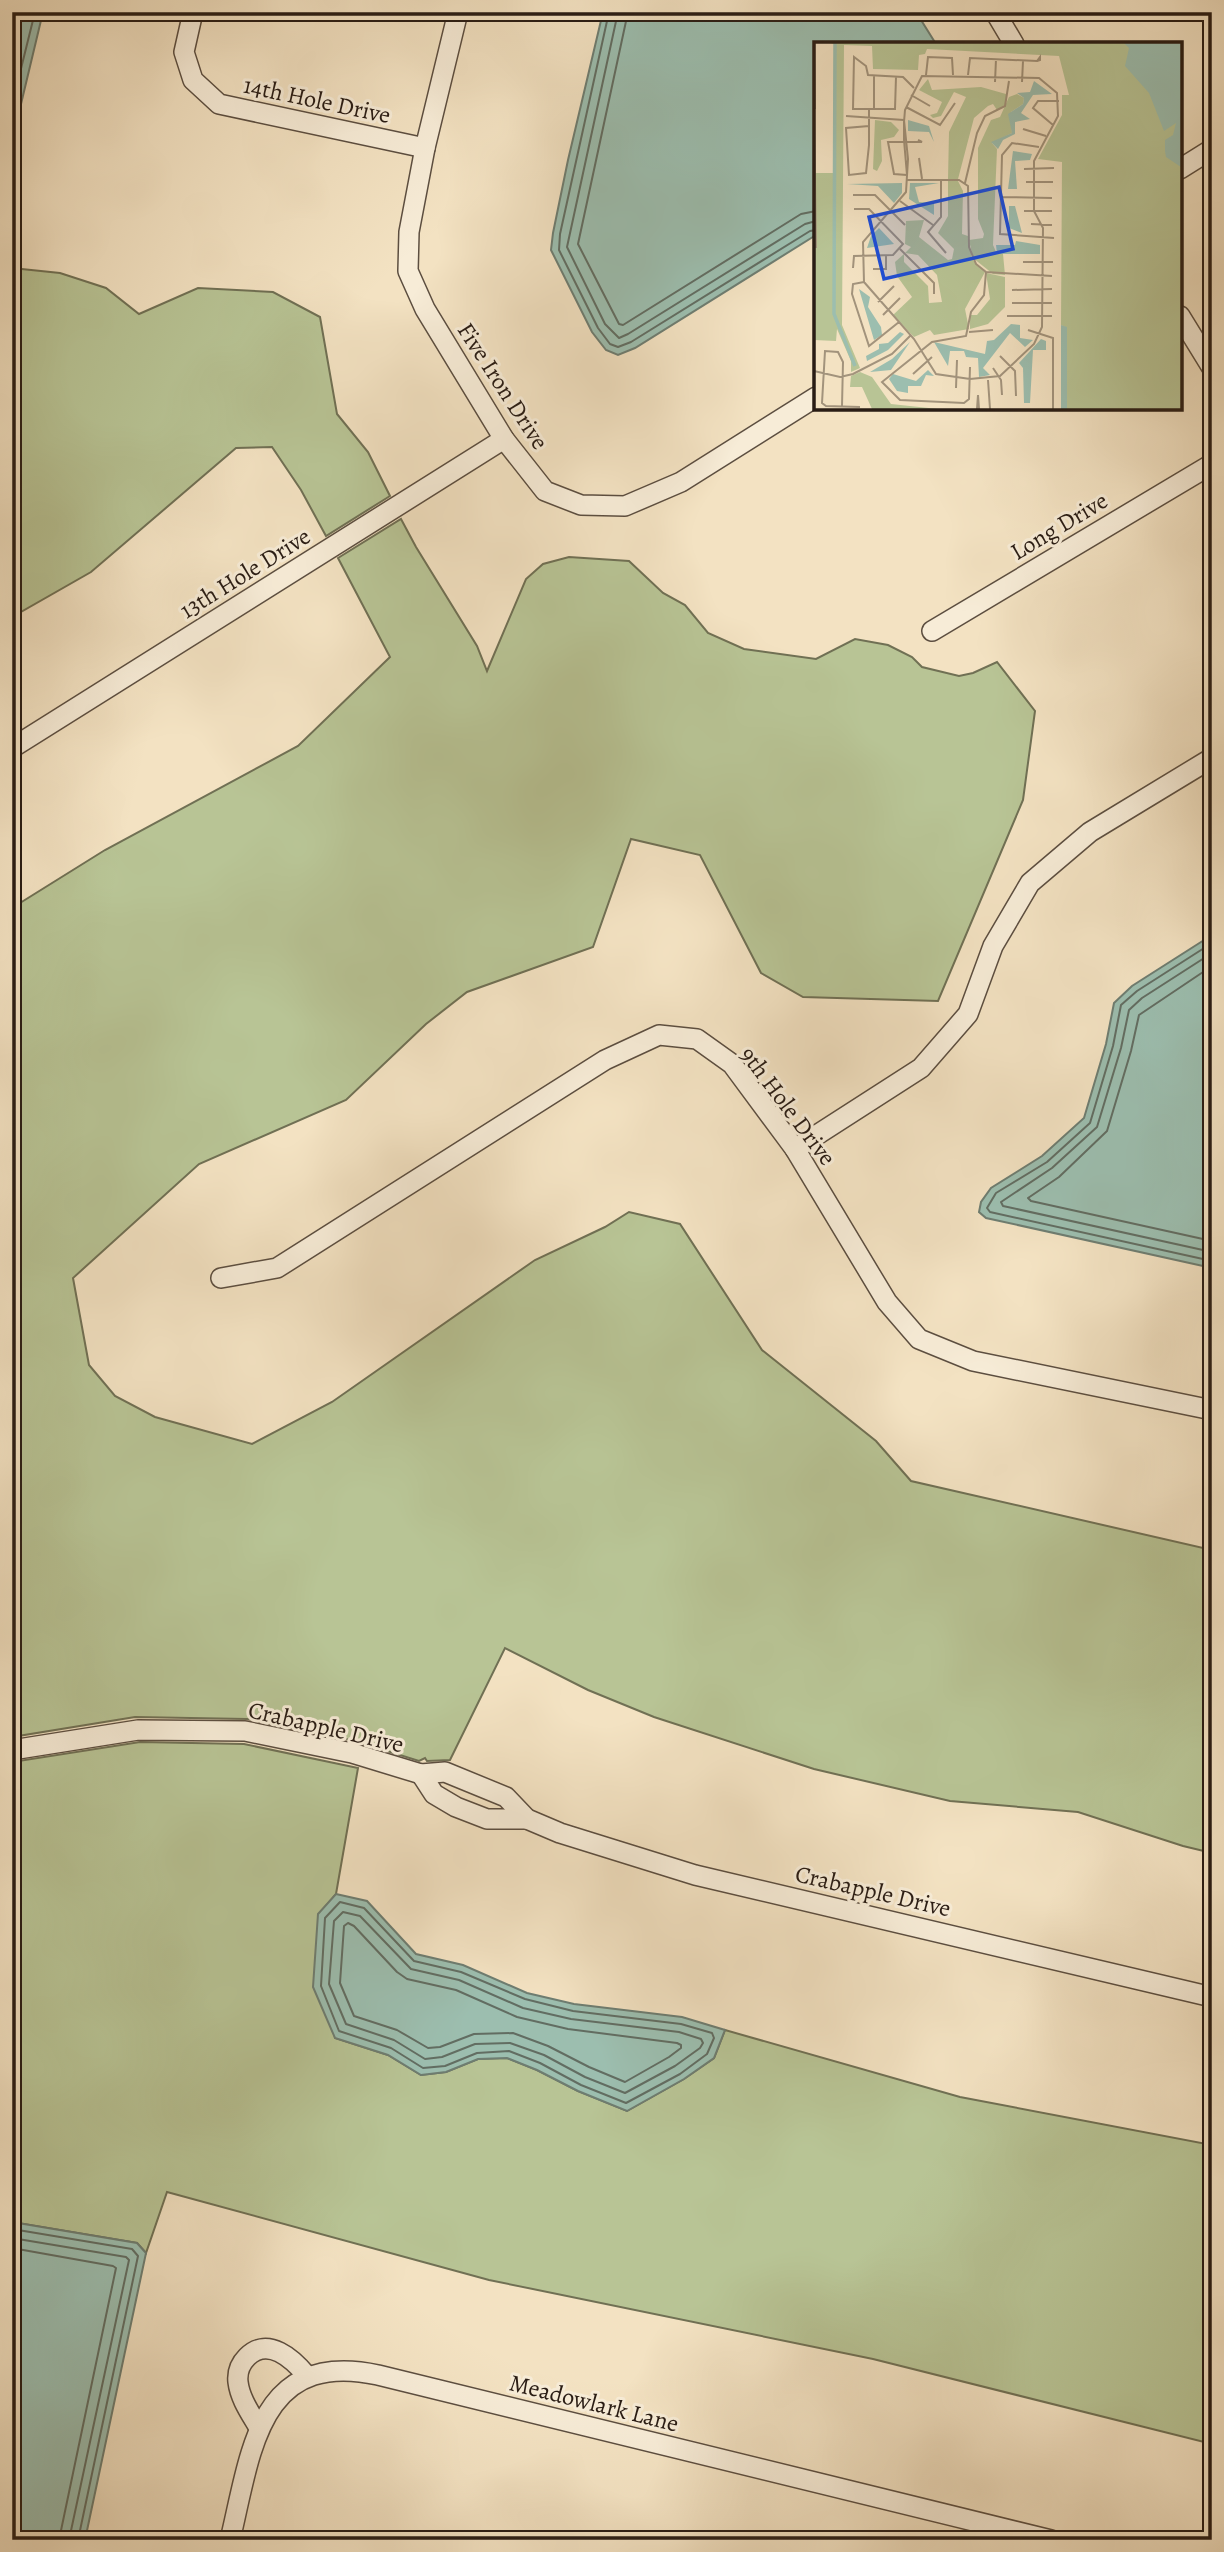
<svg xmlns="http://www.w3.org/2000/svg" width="1224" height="2552" font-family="Alegreya,serif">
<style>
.green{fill:#b8c495;stroke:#707054;stroke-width:2}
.water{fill:#9cbeaf;stroke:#6e7d71;stroke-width:2}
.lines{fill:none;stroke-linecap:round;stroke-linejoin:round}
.shore{stroke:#626d62;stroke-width:2}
.minor-casing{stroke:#5c4e40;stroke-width:22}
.minor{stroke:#f7ecd7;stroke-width:19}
.labels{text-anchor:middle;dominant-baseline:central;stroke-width:6;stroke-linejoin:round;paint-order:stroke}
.street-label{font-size:24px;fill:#291c14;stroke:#f7ecd7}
.inset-river{fill:none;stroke:#9cbeaf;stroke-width:3.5}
.inset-road{fill:none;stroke:#a2937c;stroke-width:2}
.view{fill:#1d4ed8;fill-opacity:0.15;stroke:#1d4ed8;stroke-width:3.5}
.inset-edge{fill:none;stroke:#291c14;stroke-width:3.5}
</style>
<rect width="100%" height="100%" fill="#f3e2c2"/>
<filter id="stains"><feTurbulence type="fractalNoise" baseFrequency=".00286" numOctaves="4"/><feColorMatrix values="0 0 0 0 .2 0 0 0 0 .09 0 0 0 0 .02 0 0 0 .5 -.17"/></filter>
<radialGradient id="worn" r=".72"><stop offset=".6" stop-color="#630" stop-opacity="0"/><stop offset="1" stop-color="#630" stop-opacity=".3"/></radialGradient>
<g class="green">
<polygon points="12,268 60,273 106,288 139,314 198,288 273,292 320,317 337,414 368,452 390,496 326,536 301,490 272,447 236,448 91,572 12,617"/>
<polygon points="401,519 416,547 477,646 487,671 526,579 543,564 569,557 629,561 663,593 685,605 708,633 744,649 816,659 855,639 888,645 912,657 922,667 959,676 973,673 997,662 1035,711 1023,800 938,1001 803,997 761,973 700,855 631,839 593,947 467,992 426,1024 346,1100 199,1164 73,1278 89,1365 115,1396 155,1417 252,1444 332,1402 535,1260 605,1227 629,1212 680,1224 762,1350 876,1441 911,1481 1212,1550 1212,1853 1183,1846 1078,1812 950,1801 814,1769 654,1717 588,1690 505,1648 450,1760 427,1761 425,1758 419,1761 355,1741 247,1719 135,1717 12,1737 12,908 105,850 298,746 390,657 338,558"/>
<polygon points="140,1742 244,1744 358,1768 336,1894 318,1915 335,2038 388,2055 421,2075 446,2072 478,2059 507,2058 537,2070 578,2091 627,2111 684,2079 714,2058 725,2030 960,2097 1212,2145 1212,2444 873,2359 489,2280 167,2192 146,2253 137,2243 12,2222 12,1762"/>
</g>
<g class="water">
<polygon points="12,12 43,12 21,104 12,119"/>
<polygon points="603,12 916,12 936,44 816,44 816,235 635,348 618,355 606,350 592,332 551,250 553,233 568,160"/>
<polygon points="1212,935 1212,1268 986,1218 979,1212 981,1202 991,1188 1042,1156 1084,1118 1106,1044 1114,1003 1132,986"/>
<polygon points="336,1894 367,1901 416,1954 463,1965 527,1993 574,2004 682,2017 725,2030 714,2058 684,2079 627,2111 578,2091 537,2070 507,2058 478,2059 446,2072 421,2075 388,2055 335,2038 313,1987 318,1914"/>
<polygon points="12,2222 137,2243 146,2253 85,2540 12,2540"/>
</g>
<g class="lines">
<g class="shore">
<polyline points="609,12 560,234 559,250 598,328 610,344 618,347 631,342 810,231 816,230"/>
<polyline points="618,12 567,247 605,324 619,338 628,334 805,224 816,221"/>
<polyline points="628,12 578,244 619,324 623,325 801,214 816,211"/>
<polyline points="12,105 35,12"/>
<polyline points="1212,943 1137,991 1121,1005 1113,1046 1090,1123 1047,1162 996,1193 987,1208 990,1212 1212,1261"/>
<polyline points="1212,953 1142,998 1129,1010 1121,1048 1097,1127 1052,1168 1001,1202 1003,1206 1212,1252"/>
<polyline points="1212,966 1139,1015 1131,1051 1107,1131 1059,1177 1028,1198 1031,1201 1212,1241"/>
<polygon points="340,1902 364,1908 414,1961 461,1972 525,1999 573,2011 681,2024 712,2033 714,2038 707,2054 680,2074 626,2103 581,2085 540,2063 509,2051 477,2053 445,2066 423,2068 391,2048 339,2031 321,1986 325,1918"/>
<polygon points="343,1912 360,1916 411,1969 459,1980 523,2008 571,2019 679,2032 701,2039 703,2043 700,2048 675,2066 625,2093 585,2077 544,2055 510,2043 475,2044 442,2057 425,2059 394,2040 346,2024 329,1984 334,1921"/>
<polygon points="348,1923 354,1926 397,1972 407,1979 456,1990 517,2017 568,2029 677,2043 681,2045 681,2048 669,2057 625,2082 589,2067 548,2046 513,2033 474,2034 440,2047 428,2048 397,2030 354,2016 340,1983 344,1926"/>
<polyline points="12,2229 132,2249 138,2256 78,2540"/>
<polyline points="12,2238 126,2257 129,2260 69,2540"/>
<polyline points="12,2248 113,2266 116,2268 59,2540"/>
</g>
<defs>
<g id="minor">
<polyline points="193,12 184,52 193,80 219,104 425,148"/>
<polyline points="458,12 425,148 409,232 408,271 425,309 504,439 545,491 581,505 625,506 681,482 816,397"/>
<polyline points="995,12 1014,44"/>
<polyline points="1180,169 1212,149"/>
<polyline points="1180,316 1212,368"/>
<polyline points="932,631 1212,464"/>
<polyline points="12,748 504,439"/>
<polyline points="795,1149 921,1068 968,1014 993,946 1030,883 1090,832 1212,758"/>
<polyline points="221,1278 277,1268 605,1060 659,1035 697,1039 732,1064 795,1149 887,1302 919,1339 973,1361 1212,1410"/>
<polyline points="12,1750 138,1730 245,1731 352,1753 421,1774 445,1772 506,1797 527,1819 560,1833 695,1875 1212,1997"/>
<polyline points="421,1774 434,1794 456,1807 487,1819 527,1819"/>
<path d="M 259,2428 C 251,2414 240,2399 238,2382 C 237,2373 240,2364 247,2357 C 268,2336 293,2359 307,2376"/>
<path d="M 230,2540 C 251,2453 258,2349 378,2375 L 1051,2540"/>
</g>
</defs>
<use href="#minor" class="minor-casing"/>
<use href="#minor" class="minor"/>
</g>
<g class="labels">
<g class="street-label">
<text transform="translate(317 100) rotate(12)">14th Hole Drive</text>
<text transform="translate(503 386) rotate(57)">Five Iron Drive</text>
<text transform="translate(1059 526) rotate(-31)">Long Drive</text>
<text transform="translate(245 573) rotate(-32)">13th Hole Drive</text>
<text transform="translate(788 1106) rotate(53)">9th Hole Drive</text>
<text transform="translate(326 1727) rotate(13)">Crabapple Drive</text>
<text transform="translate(873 1891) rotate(13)">Crabapple Drive</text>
<text transform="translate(594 2403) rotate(14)">Meadowlark Lane</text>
</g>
</g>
<g transform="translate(814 42)">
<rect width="368" height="368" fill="#f3e2c2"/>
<path d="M 16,1 L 367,1 L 367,367 L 253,367 L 253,286 L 247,283 L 248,120 L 224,117 L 248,73 L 248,53 L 255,53 L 245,14 L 113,7 L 111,12 L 105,13 L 104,28 L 59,27 L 58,4 L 30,3 L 28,283 L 46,326 L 37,330 L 37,319 L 23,287 L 22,299 L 0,298 L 0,131 L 19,131 L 20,2 ZM 114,37 L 118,48 L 167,45 L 192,52 L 192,62 L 183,68 L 179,62 L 174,64 L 160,76 L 144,137 L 134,137 L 135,90 L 152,55 L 140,50 L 127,74 L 119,76 L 116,73 L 123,71 L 128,60 L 105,48 ZM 203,52 L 210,56 L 209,62 L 197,70 L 198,91 L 178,101 L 183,107 L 179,203 L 183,212 L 189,212 L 191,233 L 179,232 L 159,216 L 155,198 L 169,196 L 170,192 L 164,177 L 164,106 L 177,78 L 186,75 L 195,55 ZM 61,78 L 77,80 L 85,88 L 80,95 L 67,98 L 68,119 L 63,129 L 59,127 ZM 134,139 L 144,139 L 149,149 L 148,192 L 154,194 L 158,217 L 171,230 L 151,267 L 155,287 L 120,293 L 116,288 L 100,295 L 79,273 L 98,255 L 83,234 L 81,220 L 90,212 L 90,220 L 114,244 L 115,261 L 128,260 L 123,233 L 104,213 L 91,211 L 97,205 L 91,202 L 92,179 L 110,178 L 105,195 L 134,218 L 138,217 L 140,207 L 124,191 L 134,174 ZM 172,231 L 191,235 L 191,265 L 174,282 L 156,287 L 156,273 L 163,273 L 176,257 ZM 46,330 L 58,335 L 77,362 L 124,367 L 58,367 L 48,345 L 36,345 L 37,334 Z" fill="#b8c495"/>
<path d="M 310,1 L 367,1 L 367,125 L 352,115 L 351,109 L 351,98 L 359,93 L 362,81 L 350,89 L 335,51 L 311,24 L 315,6 ZM 220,39 L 238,52 L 219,53 L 207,71 L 216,77 L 201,80 L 201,92 L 189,98 L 184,107 L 177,100 L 198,91 L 194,72 L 209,62 L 210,56 L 203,51 L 216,50 ZM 94,78 L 115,84 L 120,100 L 115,90 L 94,89 ZM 199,109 L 218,112 L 216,118 L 201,119 L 203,147 L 194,147 ZM 88,141 L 88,151 L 80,161 L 64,144 L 33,142 ZM 96,141 L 125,141 L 101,145 L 105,160 L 120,161 L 120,173 L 95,157 ZM 195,164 L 201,164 L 208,191 L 195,186 ZM 65,186 L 80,202 L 53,206 L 57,194 ZM 202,199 L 226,203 L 226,212 L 183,212 L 182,203 L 201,203 ZM 45,247 L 56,255 L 54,265 L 67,285 L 68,293 L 60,298 ZM 197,282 L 206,283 L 206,296 L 219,298 L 211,305 L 196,291 L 169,326 L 176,333 L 165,335 L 164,316 L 152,315 L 150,309 L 136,309 L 134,324 L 120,300 L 171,312 L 173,299 L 180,298 ZM 247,283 L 253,285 L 253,367 L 247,367 ZM 86,290 L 90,292 L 74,308 L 53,319 L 52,314 L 65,307 L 65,302 L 74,301 ZM 227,297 L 232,299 L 232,308 L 219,308 L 216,361 L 210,361 L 209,326 L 205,321 ZM 96,300 L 77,328 L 56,330 L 78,317 ZM 114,328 L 120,334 L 112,333 L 107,344 L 94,344 L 94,351 L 83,349 L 75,337 L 79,332 L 102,339 Z" fill="#9cbeaf"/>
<path class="inset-river" d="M 21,1 L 20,272 L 41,324"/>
<path class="inset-road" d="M 0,1 L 1,67M 112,33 L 114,15 L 138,16 L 139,33M 154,33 L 156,16 L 223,19 L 226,15 L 226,18 L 223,19M 82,35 L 81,67 L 39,67 L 40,15 L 52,24 L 54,33 L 89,35 L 100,46M 181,40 L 182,17M 208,40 L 209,19M 97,53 L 116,64M 92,65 L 126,83 L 141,61M 60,67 L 60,34M 32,74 L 90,78M 0,75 L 2,206M 90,78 L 94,117 L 92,150 L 49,200 L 50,240 L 100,297 L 122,332 L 156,337 L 186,334 L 220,302 L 228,285 L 229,186 L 220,169 L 220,119 L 244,74 L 243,51 L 225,36 L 108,34 L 91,68 L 90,80 L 90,98 L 93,133M 239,83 L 219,66 L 224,59 L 245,59M 55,84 L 32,86 L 35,133 L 52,131 L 55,103 L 55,67M 209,87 L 232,94M 225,105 L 198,101 L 188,113 L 186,192 L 240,196M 105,116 L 108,137M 210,127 L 240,126M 93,133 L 80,132 L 74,100 L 108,100 L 104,98M 93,138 L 145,138 L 154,144 L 155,205 L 162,222 L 172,230 L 238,234M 127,138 L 127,175 L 114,190 L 132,211M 212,140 L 239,140M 151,141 L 163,91 L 171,74 L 191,64 L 195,39M 39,153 L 61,153 L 91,183M 186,155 L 238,156M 86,159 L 119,183M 210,169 L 238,169M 217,182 L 238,183M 86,207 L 120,241 L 120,252M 209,220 L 239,220M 39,226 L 40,214 L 79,213 L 89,202 L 55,167 L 40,167M 59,227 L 72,227 L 72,214M 50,240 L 39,242 L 38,252 L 55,304 L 85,280M 198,248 L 238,247M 64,260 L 80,244M 198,261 L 238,261M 69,273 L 86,256M 193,274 L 238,274M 214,288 L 239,296 L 239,367M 155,290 L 179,288M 186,314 L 201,329 L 202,354M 156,325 L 155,357 L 150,361 L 86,358 L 68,340 L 118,300 L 152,294 L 157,270 L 170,253 L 172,230M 179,326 L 187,338 L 188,353M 0,329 L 26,335 L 39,332 L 78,312 L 97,293M 99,332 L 118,315M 174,338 L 176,367M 142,346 L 143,318M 28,364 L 29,320 L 24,310 L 11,309 L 8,361 L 12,364 L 46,365M 163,367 L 164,353 L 165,367"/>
<path class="view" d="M 185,145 L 199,207 L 70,237 L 55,175 Z"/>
<rect width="368" height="368" class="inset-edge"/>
</g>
<rect width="1224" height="2552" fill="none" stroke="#f3e2c2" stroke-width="42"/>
<rect x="14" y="14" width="1196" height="2524" fill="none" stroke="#291c14" stroke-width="3.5"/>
<rect x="21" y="21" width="1182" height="2510" fill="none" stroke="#291c14" stroke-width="2"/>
<rect width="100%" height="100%" filter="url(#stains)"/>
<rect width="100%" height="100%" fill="url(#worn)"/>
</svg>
